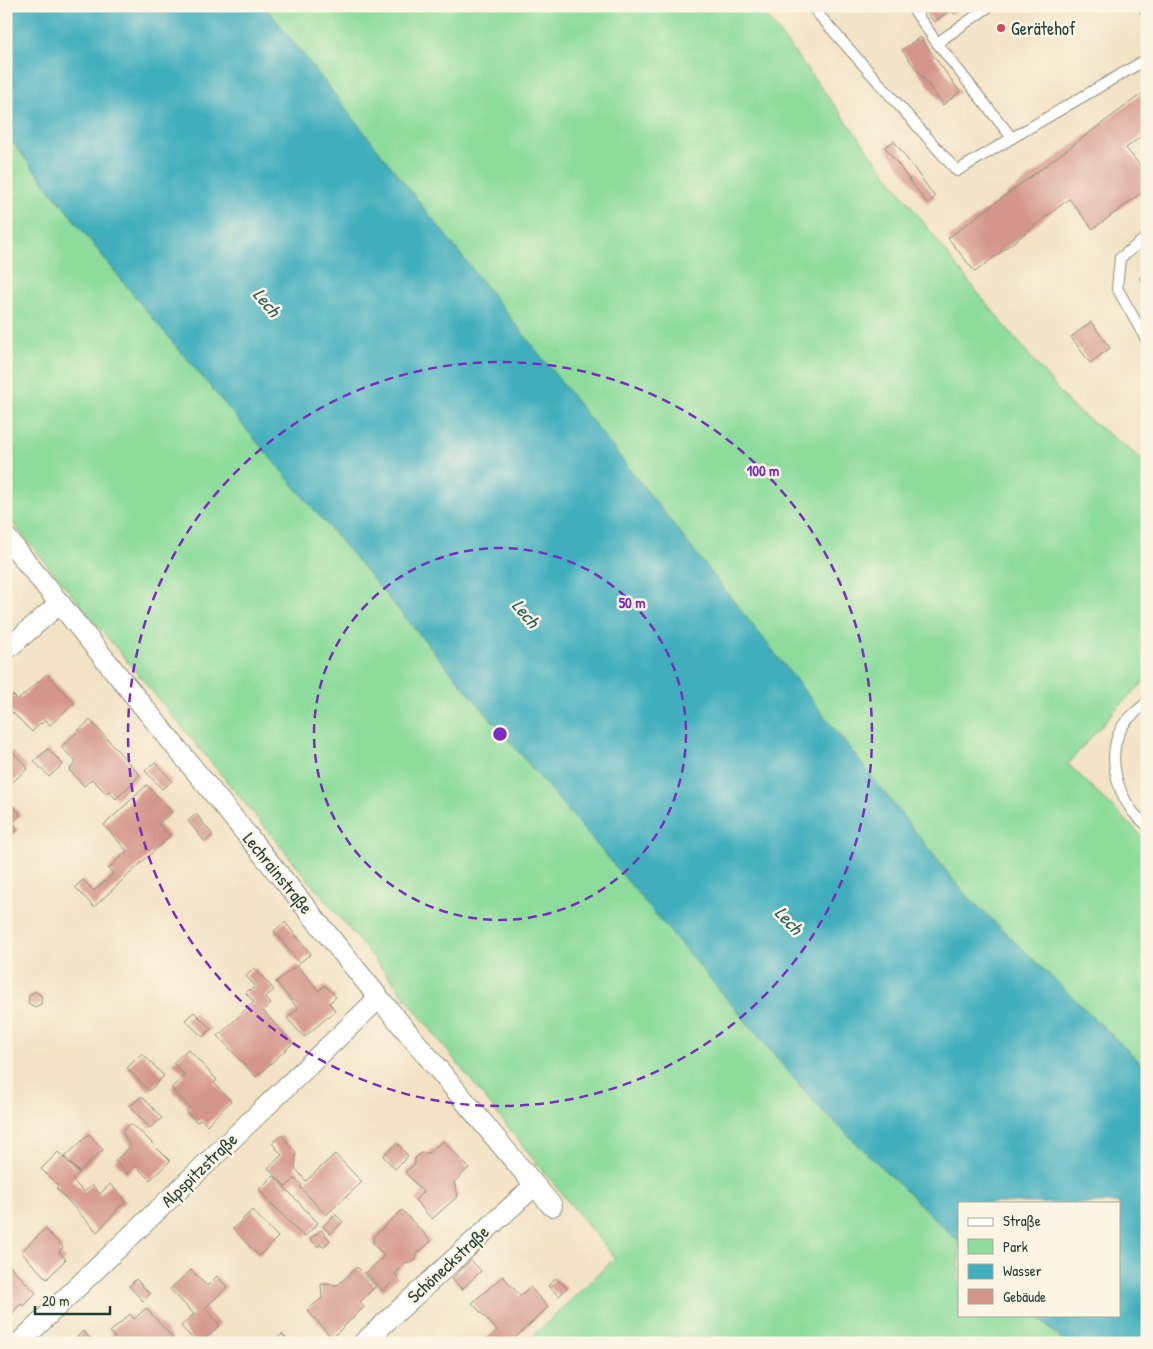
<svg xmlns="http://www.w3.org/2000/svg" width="1153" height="1349" font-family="'Patrick Hand',sans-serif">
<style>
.green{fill:#8ddc9b;stroke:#568c68}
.water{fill:#40aebd;stroke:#307678}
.building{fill:#d4958c}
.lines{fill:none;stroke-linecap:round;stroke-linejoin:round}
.lane-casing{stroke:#89907c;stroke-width:12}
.street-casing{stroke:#89907c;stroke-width:22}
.lane{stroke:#fff;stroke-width:10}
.street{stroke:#fff;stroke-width:20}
.ring{fill:none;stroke:#7b2cbf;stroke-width:2.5;stroke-dasharray:9 6}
.poi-dot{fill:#d1495b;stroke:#fcf5e5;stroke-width:2}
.labels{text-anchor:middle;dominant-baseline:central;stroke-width:5;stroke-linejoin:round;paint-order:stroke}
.poi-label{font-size:18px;fill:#1f3d34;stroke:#fcf5e5;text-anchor:start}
.street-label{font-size:18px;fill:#1f3d34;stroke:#fcf5e5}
.water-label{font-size:19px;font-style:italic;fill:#295f5d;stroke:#fcf5e5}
.centre{fill:#7b2cbf;stroke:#fcf5e5;stroke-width:2.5}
.ring-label{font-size:15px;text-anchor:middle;font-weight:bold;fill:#7b2cbf;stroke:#fcf5e5;stroke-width:5;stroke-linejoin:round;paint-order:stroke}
</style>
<rect width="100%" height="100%" fill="#fcf5e5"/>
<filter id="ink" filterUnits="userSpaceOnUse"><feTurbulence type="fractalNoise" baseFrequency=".02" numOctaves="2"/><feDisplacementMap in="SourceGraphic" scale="10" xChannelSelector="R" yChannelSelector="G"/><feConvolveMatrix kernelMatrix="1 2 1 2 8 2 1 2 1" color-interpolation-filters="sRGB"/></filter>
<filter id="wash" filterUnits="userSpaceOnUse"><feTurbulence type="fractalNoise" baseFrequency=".0096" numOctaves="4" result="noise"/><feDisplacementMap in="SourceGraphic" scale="20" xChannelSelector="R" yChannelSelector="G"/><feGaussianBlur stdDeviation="1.12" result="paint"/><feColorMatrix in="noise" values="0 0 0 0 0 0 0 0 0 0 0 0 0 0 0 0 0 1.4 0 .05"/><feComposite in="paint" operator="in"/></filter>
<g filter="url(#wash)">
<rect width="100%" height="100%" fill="#f3e2c5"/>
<g class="green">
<polygon points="260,6 759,6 968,281 1071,406 1147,463 1147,679 1115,710 1068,764 1147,841 1147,1069 962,891"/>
<polygon points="6,134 144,308 815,1103 959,1242 959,1315 1036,1315 1065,1343 526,1343 615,1258 542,1170 394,983 6,515"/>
</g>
<polygon class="water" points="6,6 265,6 962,891 1147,1069 1147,1343 1065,1343 1036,1315 1119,1315 1119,1203 959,1203 959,1242 815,1103 144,308 6,134"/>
<g id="blocks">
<g class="building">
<polygon points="922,6 965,6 954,14 950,10 934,22"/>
<polygon points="920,37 960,92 943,105 902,50"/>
<polygon points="1147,90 1147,132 1126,148 1147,174 1147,189 1093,229 1069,199 975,272 948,238"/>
<polygon points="894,141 935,197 927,203 885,147"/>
<polygon points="1147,272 1147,288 1139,278"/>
<polygon points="1091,322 1110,348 1090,363 1071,337"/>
<polygon points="47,674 74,703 50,725 46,720 41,724 40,723 32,732 6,706 6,701 13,695 18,700"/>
<polygon points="90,720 140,775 116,799 109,791 106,793 92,779 84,786 69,770 76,762 61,747"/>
<polygon points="48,749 63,764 49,777 34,761"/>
<polygon points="12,751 28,768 6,788 6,756"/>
<polygon points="155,762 172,781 162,789 145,771"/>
<polygon points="147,785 172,812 158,824 170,836 94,907 75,887 83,880 94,891 113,874 108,869 127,851 104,825"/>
<polygon points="6,798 21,815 12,823 18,830 6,840"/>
<polygon points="196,814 213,835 205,842 188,821"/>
<polygon points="285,922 311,954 299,963 274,931"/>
<polygon points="297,965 319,991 325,985 336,997 329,1003 335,1011 304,1037 287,1018 298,1009 276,982"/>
<polygon points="255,968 274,990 265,997 271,1004 263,1011 293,1043 256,1077 218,1036 254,1002 246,993 250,989 251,991 255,986 246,976"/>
<polygon points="35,992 42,996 41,1004 35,1007 28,1003 29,995"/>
<polygon points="194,1012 211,1029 203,1037 185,1020"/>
<polygon points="188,1049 217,1080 214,1083 231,1101 207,1125 201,1119 197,1122 186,1111 190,1108 171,1088 185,1075 173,1063"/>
<polygon points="142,1053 164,1076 149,1091 127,1068"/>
<polygon points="142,1096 162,1118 150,1128 130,1106"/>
<polygon points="130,1124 143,1134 170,1161 150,1180 136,1166 127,1174 115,1161 131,1146 122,1132"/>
<polygon points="89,1134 103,1150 79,1172 65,1157"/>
<polygon points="281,1135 296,1152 295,1168 306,1181 335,1154 362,1182 326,1215 300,1187 302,1185 295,1179 286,1187 268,1168 282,1155 272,1143"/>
<polygon points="443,1141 469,1168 454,1182 458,1196 432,1219 415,1200 423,1192 405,1172 415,1164 415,1158 421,1153 428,1153"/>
<polygon points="397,1143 408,1156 395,1169 383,1156"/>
<polygon points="58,1152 79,1173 72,1180 84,1192 92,1185 100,1194 110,1184 126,1201 116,1210 117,1211 97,1232 56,1188 58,1186 41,1169"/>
<polygon points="274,1176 318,1223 304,1237 265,1197 259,1189"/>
<polygon points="252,1210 278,1237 259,1256 233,1229"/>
<polygon points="402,1210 431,1241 417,1254 416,1260 410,1263 407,1262 395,1274 398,1277 383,1291 366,1273 384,1256 373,1243 373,1237"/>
<polygon points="335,1214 343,1222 330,1234 323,1226"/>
<polygon points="45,1229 63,1247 59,1252 66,1259 47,1279 21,1252"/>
<polygon points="321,1230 330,1240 323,1247 320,1244 318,1247 310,1239"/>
<polygon points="471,1260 481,1271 462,1289 452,1279"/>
<polygon points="10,1266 36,1293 23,1306 21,1304 6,1318 6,1269"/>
<polygon points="357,1267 376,1286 360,1302 364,1307 332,1338 307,1310 322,1298 321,1284 338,1285"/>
<polygon points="191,1270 207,1286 217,1276 227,1287 205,1308 220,1325 201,1343 196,1343 181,1326 194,1314 170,1289"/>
<polygon points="503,1276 520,1296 530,1287 548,1307 515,1338 519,1343 483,1343 497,1330 472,1303"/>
<polygon points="556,1278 567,1288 559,1296 548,1286"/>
<polygon points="136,1279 150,1294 143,1301 129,1286"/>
<polygon points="146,1308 173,1338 168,1343 108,1343 115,1337 110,1332 130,1314 134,1319"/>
<polygon points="83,1331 94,1343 81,1343 76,1338"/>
<polygon points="282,1334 290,1343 272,1343"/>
</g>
</g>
</g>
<g filter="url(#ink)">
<use href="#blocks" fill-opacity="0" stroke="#89907c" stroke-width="1"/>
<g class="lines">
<defs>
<g id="lane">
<polyline points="811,6 957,171 1012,138 937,43 911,6"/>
<polyline points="1143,6 1147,13"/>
<polyline points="937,43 990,6"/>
<polyline points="1012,138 1147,59"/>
<polyline points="1147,237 1120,258 1117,288 1147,341"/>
<path d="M 1147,702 C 1140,709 1127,718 1122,727 C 1107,753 1115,788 1133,812 C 1137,817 1142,821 1147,825"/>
</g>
<g id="street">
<polyline points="6,537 379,998 552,1206"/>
<polyline points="6,650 60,603"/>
<polyline points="19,1343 379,998"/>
<polyline points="363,1343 534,1186"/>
</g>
</defs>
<use href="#lane" class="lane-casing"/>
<use href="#street" class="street-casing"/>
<use href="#lane" class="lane"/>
<use href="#street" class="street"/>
</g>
</g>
<g class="ring">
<circle cx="500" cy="734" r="186"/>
<circle cx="500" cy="734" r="372"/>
</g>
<circle class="poi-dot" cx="1001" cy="28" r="5"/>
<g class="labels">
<g class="poi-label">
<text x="1011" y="28">Gerätehof</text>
</g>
<g class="street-label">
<text transform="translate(278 873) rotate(51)">Lechrainstraße</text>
<text transform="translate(199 1170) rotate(-44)">Alpspitzstraße</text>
<text transform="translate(448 1264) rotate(-43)">Schöneckstraße</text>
</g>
<g class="water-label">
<text transform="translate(267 302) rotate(50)">Lech</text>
<text transform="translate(526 613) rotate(50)">Lech</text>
<text transform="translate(789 920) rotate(47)">Lech</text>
</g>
</g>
<circle cx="500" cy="734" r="8" class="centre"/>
<g class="ring-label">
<text x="763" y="476">100 m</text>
<text x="632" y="608">50 m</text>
</g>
<rect width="1153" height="1349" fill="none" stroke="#fcf5e5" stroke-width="25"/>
<rect x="958" y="1202" width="162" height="115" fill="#fcf5e5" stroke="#a4ab9e"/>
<rect x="968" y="1218" width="25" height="8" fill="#ffffff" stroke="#a4ab9e"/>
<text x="1003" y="1226" font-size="15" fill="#1f3d34">Straße</text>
<rect x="968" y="1239" width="25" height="15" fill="#8ddc9b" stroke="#a4ab9e"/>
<text x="1003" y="1252" font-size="15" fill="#1f3d34">Park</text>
<rect x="968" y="1264" width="25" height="15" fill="#40aebd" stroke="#a4ab9e"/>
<text x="1003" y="1276" font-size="15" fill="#1f3d34">Wasser</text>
<rect x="968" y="1289" width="25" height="15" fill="#d4958c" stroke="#a4ab9e"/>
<text x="1003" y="1302" font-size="15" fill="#1f3d34">Gebäude</text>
<path d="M35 1306v8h75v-8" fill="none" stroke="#1f3d34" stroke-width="2.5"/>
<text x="42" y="1306" font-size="15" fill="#1f3d34" stroke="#fcf5e5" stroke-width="4" paint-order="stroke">20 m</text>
</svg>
